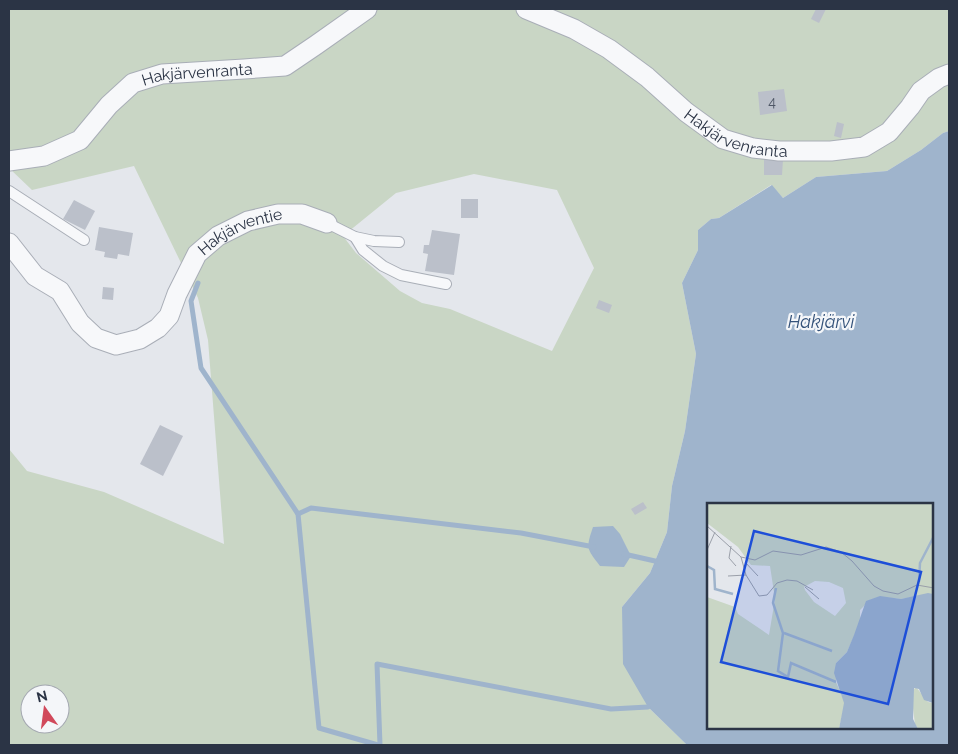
<svg xmlns="http://www.w3.org/2000/svg" width="958" height="754" font-family="Raleway,sans-serif">
<style>
.green{fill:#c9d6c5;fill-rule:evenodd}
.water{fill:#9fb4cc;fill-rule:evenodd}
.lines{fill:none;stroke-linecap:round;stroke-linejoin:round}
.stream{stroke:#9fb4cc;stroke-width:5}
.building{fill:#bbc0ca}
.service-casing{stroke:#a9aeb7;stroke-width:12}
.minor-casing{stroke:#a9aeb7;stroke-width:21}
.service{stroke:#f7f8fa;stroke-width:10}
.minor{stroke:#f7f8fa;stroke-width:19}
.labels{text-anchor:middle;dominant-baseline:central;stroke-width:4.5;stroke-linejoin:round;paint-order:stroke}
.number-label{font-size:14px;fill:#4f5766}
.street-label{font-size:16px;fill:#2b3445;stroke:#f4f6f9}
.water-label{font-size:18px;font-style:italic;fill:#34527a;stroke:#f4f6f9}
.inset-river{fill:none;stroke:#9fb4cc;stroke-width:2.5}
.inset-road{fill:none;stroke:#9a9fa9;stroke-width:1}
.view{fill:#1d4ed8;fill-opacity:0.15;stroke:#1d4ed8;stroke-width:2.5}
.inset-edge{fill:none;stroke:#2b3445;stroke-width:2.5}
</style>
<rect width="100%" height="100%" fill="#e4e7ec"/>
<path class="green" d="M 9,9 L 949,9 L 949,131 L 943,133 L 921,150 L 887,171 L 816,177 L 783,198 L 771,185 L 719,218 L 711,219 L 698,230 L 698,250 L 682,283 L 696,354 L 685,431 L 672,486 L 667,532 L 650,573 L 622,607 L 648,707 L 687,745 L 9,745 L 9,449 L 27,471 L 104,492 L 224,544 L 208,340 L 198,298 L 134,166 L 32,190 L 9,168 ZM 474,174 L 557,190 L 594,268 L 552,351 L 450,309 L 422,303 L 400,291 L 356,253 L 343,236 L 396,193 ZM 30,694 L 60,694 L 60,724 L 30,724 Z"/>
<g class="water">
<path d="M 949,131 L 949,745 L 687,745 L 648,707 L 623,664 L 622,607 L 650,573 L 667,532 L 672,486 L 685,431 L 696,354 L 682,283 L 698,250 L 698,230 L 711,219 L 719,218 L 772,185 L 783,198 L 816,177 L 887,171 L 921,150 L 943,133 ZM 708,504 L 932,504 L 932,728 L 708,728 Z"/>
<path d="M 613,526 L 620,534 L 631,556 L 624,567 L 600,566 C 586,548 586,548 593,527 Z"/>
</g>
<g class="lines">
<g class="stream">
<polyline points="198,283 191,301 201,368 298,514 319,728 378,745"/>
<polyline points="298,514 311,508 521,533 594,547"/>
<polyline points="624,554 655,561"/>
<polyline points="380,745 377,664 611,709 648,707"/>
</g>
</g>
<g class="building">
<polygon points="816,9 826,9 819,23 811,19"/>
<polygon points="784,89 787,111 760,115 758,92"/>
<polygon points="837,122 844,124 841,138 834,136"/>
<polygon points="764,158 783,159 782,175 764,175"/>
<rect x="461" y="199" width="17" height="19"/>
<polygon points="74,200 95,211 85,230 63,219"/>
<polygon points="99,227 133,233 129,256 118,254 117,259 104,257 105,252 95,250"/>
<polygon points="432,230 460,234 454,275 425,271 428,254 423,253 424,245 429,245"/>
<polygon points="103,287 114,288 113,300 102,299"/>
<polygon points="599,300 612,305 609,313 596,308"/>
<polygon points="160,425 183,436 163,476 140,464"/>
<polygon points="643,502 647,508 635,515 631,509"/>
</g>
<g class="lines">
<defs>
<g id="service">
<polyline points="9,191 84,240"/>
<polyline points="327,223 355,237 374,241 399,242"/>
<polyline points="355,237 363,250 383,266 401,275 446,284"/>
</g>
<g id="minor">
<path id="s1" d="M 526,9 L 574,29 L 609,49 L 647,77 L 686,112 L 723,139 L 753,148 L 779,151 L 831,151 L 864,147 L 889,132 L 910,107 L 921,91 L 939,78 L 949,74"/>
<path id="s2" d="M 9,161 L 44,156 L 80,140 L 109,105 L 133,83 L 162,74 L 244,69 L 285,66 L 316,45 L 367,9"/>
<path id="s3" d="M 9,243 L 35,276 L 60,291 L 80,323 L 96,338 L 116,345 L 140,339 L 158,328 L 169,316 L 177,294 L 197,254 L 218,236 L 248,221 L 278,214 L 302,214 L 327,223"/>
</g>
</defs>
<use href="#service" class="service-casing"/>
<use href="#minor" class="minor-casing"/>
<use href="#service" class="service"/>
<use href="#minor" class="minor"/>
</g>
<g class="labels">
<g class="number-label">
<text x="772" y="102">4</text>
</g>
<g class="street-label">
<text stroke="none"><textPath href="#s2" startOffset="218">Hakjärvenranta</textPath></text>
<text stroke="none"><textPath href="#s1" startOffset="248">Hakjärvenranta</textPath></text>
<text stroke="none"><textPath href="#s3" startOffset="332">Hakjärventie</textPath></text>
</g>
<g class="water-label">
<text x="821" y="321">Hakjärvi</text>
</g>
</g>
<g transform="translate(707 503)">
<rect width="226" height="226" fill="#e4e7ec"/>
<path d="M 0,0 L 226,0 L 226,91 L 194,96 L 173,94 L 163,97 L 153,107 L 153,120 L 140,149 L 129,160 L 129,179 L 138,200 L 132,226 L 0,226 L 0,94 L 28,104 L 31,111 L 62,132 L 68,96 L 63,63 L 44,62 L 31,44 L 0,20 ZM 108,78 L 122,79 L 136,85 L 139,100 L 128,113 L 107,99 L 98,87 L 97,84 ZM 209,184 L 221,199 L 226,200 L 226,226 L 211,226 L 208,221 L 204,190 Z" fill="#c9d6c5" fill-rule="evenodd"/>
<path d="M 221,90 L 226,91 L 226,200 L 217,197 L 212,186 L 207,185 L 206,216 L 211,226 L 132,226 L 137,200 L 127,170 L 129,160 L 140,149 L 147,132 L 159,98 L 173,93 L 194,96 Z" fill="#9fb4cc"/>
<path class="inset-river" d="M 0,63 L 7,67 L 8,86 L 26,91M 212,79 L 213,60 L 227,33M 69,85 L 66,100 L 76,130 L 71,168 L 81,174 L 84,160 L 129,179M 77,130 L 125,148"/>
<path class="inset-road" d="M 0,23 L 34,54 L 39,72 L 52,93 L 60,92 L 70,80 L 80,77 L 90,78 L 106,87M 24,43 L 22,55 L 29,63M 0,47 L 8,29M 34,54 L 48,57 L 66,48 L 94,52 L 119,44 L 134,49 L 145,58 L 167,83 L 176,88 L 191,91 L 210,82 L 227,85M 38,59 L 51,73M 21,73 L 39,72M 98,84 L 112,96"/>
<path class="view" d="M 47,28 L 214,69 L 181,201 L 14,159 Z"/>
<rect width="226" height="226" class="inset-edge"/>
</g>
<rect width="958" height="754" fill="none" stroke="#2b3445" stroke-width="20"/>
<g transform="translate(45 709) rotate(346)"><circle r="24" fill="#f4f6f9" stroke="#a4a8b1"/>
<path d="M0-4L9 19L0 12L-9 19Z" fill="#d1495b"/>
<text y="-8" font-size="14" font-weight="bold" text-anchor="middle" fill="#2b3445">N</text>
</g>
</svg>
